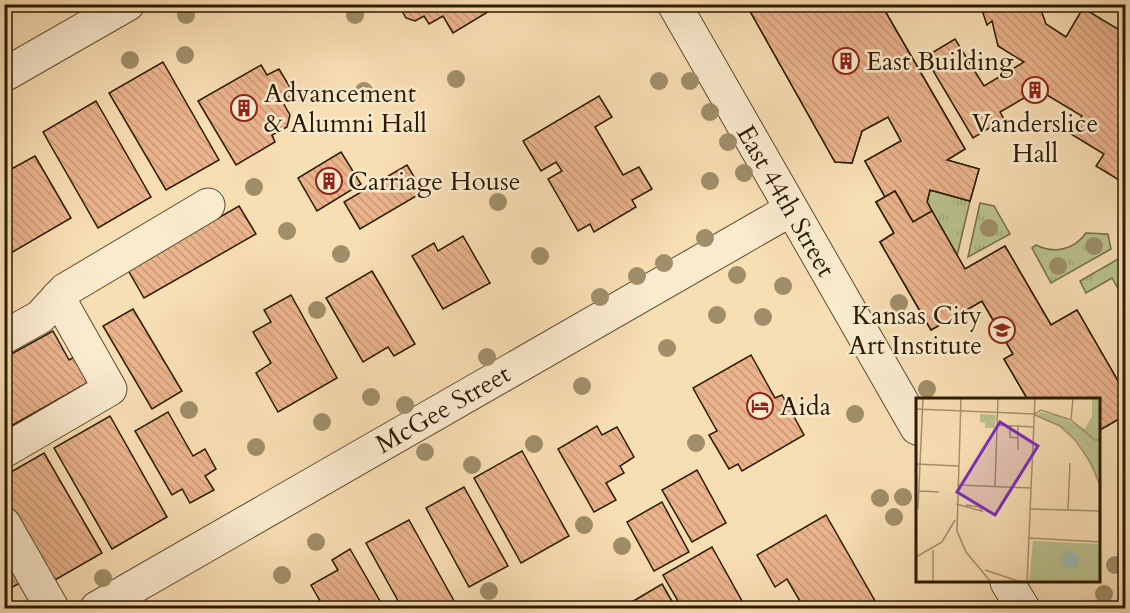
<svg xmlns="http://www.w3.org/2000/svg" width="1130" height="613" font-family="Cardo,serif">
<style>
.grass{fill:url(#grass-tufts);stroke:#726e48;stroke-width:1.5}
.building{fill:url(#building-back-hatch);stroke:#2b1a01;stroke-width:1.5}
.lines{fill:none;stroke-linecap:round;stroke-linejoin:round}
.minor-casing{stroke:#5e4b2e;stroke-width:35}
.minor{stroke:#faeace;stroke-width:33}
.tree{fill:#9f8e69}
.labels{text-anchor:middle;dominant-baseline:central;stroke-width:5;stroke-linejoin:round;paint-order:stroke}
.poi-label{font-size:26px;fill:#2b1a01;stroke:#faeace;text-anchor:start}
.street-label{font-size:26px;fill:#2b1a01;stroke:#faeace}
.inset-road{fill:none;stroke:#a6906c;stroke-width:1.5}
.view{fill:#7b2cbf;fill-opacity:0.15;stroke:#7b2cbf;stroke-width:3}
.inset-edge{fill:none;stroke:#2b1a01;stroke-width:3}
</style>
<defs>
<pattern id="grass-tufts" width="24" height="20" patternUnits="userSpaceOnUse" patternTransform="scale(1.5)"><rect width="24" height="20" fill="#b9c28f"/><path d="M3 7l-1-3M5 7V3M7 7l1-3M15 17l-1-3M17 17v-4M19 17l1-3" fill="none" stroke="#9fa67a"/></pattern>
<pattern id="building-back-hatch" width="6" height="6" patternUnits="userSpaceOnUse" patternTransform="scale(1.5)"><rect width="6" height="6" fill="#eab38c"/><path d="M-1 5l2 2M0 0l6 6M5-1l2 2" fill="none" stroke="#c99977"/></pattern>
</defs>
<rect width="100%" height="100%" fill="#f8deb3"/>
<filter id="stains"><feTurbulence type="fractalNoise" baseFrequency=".00333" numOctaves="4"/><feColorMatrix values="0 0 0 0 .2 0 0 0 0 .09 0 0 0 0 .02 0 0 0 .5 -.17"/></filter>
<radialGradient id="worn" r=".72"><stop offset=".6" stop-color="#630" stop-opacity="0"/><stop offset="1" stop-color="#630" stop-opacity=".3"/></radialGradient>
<g class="grass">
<polygon points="930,190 970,201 957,256 927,202"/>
<polygon points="980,203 994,206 1010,234 968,257"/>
<path d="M 1086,233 L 1108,234 L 1111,249 L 1051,283 L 1032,248 L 1036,245 C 1054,254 1074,250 1086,233 Z"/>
<polygon points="1118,259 1125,273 1125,301 1112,278 1086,293 1080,281"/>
</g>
<g class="building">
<polygon points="398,4 501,4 453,33 443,16 429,24 424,16 415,21 406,18"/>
<polygon points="746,4 881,4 965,149 947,160 979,169 970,201 930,190 927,202 965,269 1005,246 1051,325 1077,310 1126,395 1126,415 1098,431 1098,400 1028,400 1004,359 1013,354 982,301 931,330 880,242 894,233 876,202 885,197 865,161 901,141 888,117 862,131 852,163 835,162"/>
<polygon points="746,4 881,4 965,149 947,160 979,169 970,201 930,190 927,202 932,211 913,222 895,191 885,197 865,161 901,141 888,117 862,131 852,163 835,162"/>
<polygon points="980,4 1039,4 1046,24 1066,37 1083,8 1126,34 1126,170 1119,180 1096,166 1104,154 1071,134 1082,116 1047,95 1031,94 1000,112 1004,119 973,138 925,57 955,39 984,86 1024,62 998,46 992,21 987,25"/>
<polygon points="163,62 219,160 166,190 109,93"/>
<polygon points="261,65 267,75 279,69 294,94 282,101 290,115 287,127 272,135 275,142 236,165 198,101"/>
<polygon points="599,96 612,117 595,127 623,175 639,167 652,189 632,200 636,207 594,232 590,224 578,231 548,179 562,171 556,162 541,171 523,141"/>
<polygon points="96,101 151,197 98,228 43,132"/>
<polygon points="341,152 361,184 317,211 298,178"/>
<polygon points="35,156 71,218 4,257 4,173"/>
<polygon points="407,165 423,192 360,229 344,202"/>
<polygon points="895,191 913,222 932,211 965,269 1005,246 1051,325 1077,310 1126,395 1126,415 1098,431 1098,400 1028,400 1004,359 1013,354 982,301 931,330 880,242 894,233 876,202"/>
<polygon points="239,206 256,234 144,298 128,270"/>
<polygon points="463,236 490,283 443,309 412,256 434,243 438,251"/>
<polygon points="372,271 415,344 394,356 388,347 363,362 326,298"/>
<polygon points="291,295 337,378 278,412 256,373 271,363 253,332 271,322 264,310"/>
<polygon points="133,309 182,391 152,409 103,326"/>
<polygon points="53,331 69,360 81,353 96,378 4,430 4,358"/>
<polygon points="751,355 775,398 782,395 804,435 742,471 738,464 729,469 709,435 717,431 693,388"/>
<polygon points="168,412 193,456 205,449 216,469 205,476 214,490 190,503 182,489 172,495 135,431"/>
<polygon points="110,416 167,517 112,549 54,448"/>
<polygon points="597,426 602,435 617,427 634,457 620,466 624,473 606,483 616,500 594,512 558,449"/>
<polygon points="522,451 569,536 521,563 474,478"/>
<polygon points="44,453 102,553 48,584 4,509 4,476"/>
<polygon points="697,470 726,523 692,542 662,490"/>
<polygon points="464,487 508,566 469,587 426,508"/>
<polygon points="662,502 689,552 654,571 627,522"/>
<polygon points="826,515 875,601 861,608 804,608 787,579 775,587 757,555"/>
<polygon points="409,520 458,608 402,608 366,543"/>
<polygon points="4,544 25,580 4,592"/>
<polygon points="712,547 742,601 728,608 682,608 663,575"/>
<polygon points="350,549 384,608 324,608 311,585 338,570 332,560"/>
<polygon points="662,584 676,608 627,608 625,606"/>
</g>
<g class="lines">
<defs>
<g id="minor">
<polyline points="674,4 917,428"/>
<polyline points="4,75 128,4"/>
<polyline points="4,337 40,317 65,290 208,205"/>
<polyline points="4,451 110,389 58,297"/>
<polyline points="4,524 52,608"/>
<polyline points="1007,582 1023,608"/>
<polyline points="97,608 790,210"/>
</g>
</defs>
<use href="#minor" class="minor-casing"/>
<use href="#minor" class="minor"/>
</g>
<g class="tree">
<circle cx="186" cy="15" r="9"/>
<circle cx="355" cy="15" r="9"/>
<circle cx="185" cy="55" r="9"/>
<circle cx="130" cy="60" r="9"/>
<circle cx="456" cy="79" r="9"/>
<circle cx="659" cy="81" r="9"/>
<circle cx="690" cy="81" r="9"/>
<circle cx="364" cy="91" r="9"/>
<circle cx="710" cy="112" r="9"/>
<circle cx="728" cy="142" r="9"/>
<circle cx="744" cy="173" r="9"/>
<circle cx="710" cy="181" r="9"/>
<circle cx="254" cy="187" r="9"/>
<circle cx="498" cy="202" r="9"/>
<circle cx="989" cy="228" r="9"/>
<circle cx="287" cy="231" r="9"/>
<circle cx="705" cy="238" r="9"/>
<circle cx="1094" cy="246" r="9"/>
<circle cx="341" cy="254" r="9"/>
<circle cx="540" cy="256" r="9"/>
<circle cx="664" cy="263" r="9"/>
<circle cx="1058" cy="266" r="9"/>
<circle cx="737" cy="275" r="9"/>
<circle cx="637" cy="276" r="9"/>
<circle cx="783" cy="286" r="9"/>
<circle cx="600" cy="297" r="9"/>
<circle cx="899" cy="303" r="9"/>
<circle cx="317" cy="310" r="9"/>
<circle cx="717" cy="315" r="9"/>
<circle cx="763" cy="317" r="9"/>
<circle cx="667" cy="348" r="9"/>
<circle cx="487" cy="357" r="9"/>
<circle cx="582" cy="386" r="9"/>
<circle cx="927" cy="389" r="9"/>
<circle cx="371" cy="397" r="9"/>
<circle cx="405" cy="405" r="9"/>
<circle cx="189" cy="410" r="9"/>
<circle cx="855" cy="414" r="9"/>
<circle cx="322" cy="422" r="9"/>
<circle cx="696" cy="443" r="9"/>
<circle cx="534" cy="444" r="9"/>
<circle cx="256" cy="447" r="9"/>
<circle cx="425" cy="452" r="9"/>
<circle cx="472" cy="465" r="9"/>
<circle cx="903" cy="497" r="9"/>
<circle cx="880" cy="498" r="9"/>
<circle cx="894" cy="517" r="9"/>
<circle cx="584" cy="525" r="9"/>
<circle cx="316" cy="542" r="9"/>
<circle cx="622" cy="546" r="9"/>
<circle cx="1115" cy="565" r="9"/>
<circle cx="282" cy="575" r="9"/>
<circle cx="103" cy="578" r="9"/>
<circle cx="489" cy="591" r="9"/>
<circle cx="1104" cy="594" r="9"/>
</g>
<defs>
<symbol id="building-ring" viewBox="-11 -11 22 22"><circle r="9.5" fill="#faeace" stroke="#8f2418" stroke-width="1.5"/><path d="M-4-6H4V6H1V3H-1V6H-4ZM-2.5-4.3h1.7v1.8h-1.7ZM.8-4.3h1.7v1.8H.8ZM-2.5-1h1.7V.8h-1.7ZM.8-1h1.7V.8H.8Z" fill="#8f2418"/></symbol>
<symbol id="university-ring" viewBox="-11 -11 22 22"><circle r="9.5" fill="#faeace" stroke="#8f2418" stroke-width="1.5"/><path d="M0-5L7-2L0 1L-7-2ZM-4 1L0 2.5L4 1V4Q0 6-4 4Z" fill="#8f2418"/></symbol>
<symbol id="hotel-ring" viewBox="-11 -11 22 22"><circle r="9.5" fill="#faeace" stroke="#8f2418" stroke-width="1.5"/><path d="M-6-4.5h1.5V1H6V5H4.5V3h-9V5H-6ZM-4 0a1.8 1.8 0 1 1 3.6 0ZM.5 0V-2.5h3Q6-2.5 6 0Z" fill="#8f2418"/></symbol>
</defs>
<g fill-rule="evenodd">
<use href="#building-ring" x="831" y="46" width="30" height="30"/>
<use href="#building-ring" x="1020" y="75" width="30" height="30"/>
<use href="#building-ring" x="229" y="93" width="30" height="30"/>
<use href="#building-ring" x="314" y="166" width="30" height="30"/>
<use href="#university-ring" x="987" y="315" width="30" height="30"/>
<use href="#hotel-ring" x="745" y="391" width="30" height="30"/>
</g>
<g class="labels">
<g class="poi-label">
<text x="866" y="61">East Building</text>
<text x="264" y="93">Advancement<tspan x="264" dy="30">&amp; Alumni Hall</tspan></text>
<text x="1035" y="123" text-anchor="middle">Vanderslice<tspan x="1035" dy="30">Hall</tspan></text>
<text x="348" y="181">Carriage House</text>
<text x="982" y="315" text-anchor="end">Kansas City<tspan x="982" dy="30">Art Institute</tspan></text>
<text x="780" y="406">Aida</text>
</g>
<g class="street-label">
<text transform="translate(786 201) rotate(60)">East 44th Street</text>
<text transform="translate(443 409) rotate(-30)">McGee Street</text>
</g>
</g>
<g transform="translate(916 398)">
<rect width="184" height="184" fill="#f8deb3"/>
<path d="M 64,16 L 80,17 L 79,30 L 69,30 L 69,25 L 64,24 Z" fill="#b9c28f"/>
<path d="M 176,0 L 184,0 L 184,86 L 162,44 L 143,27 L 122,18 L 124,14 L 143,18 L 169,31 L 176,18 ZM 117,143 L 184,146 L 184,184 L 113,184 Z" fill="#b9c28f"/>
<path d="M145 162a9 9 0 1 1 18 0a9 9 0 1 1-18 0Z" fill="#9dbcb0"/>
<path class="inset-road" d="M 45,0 L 41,133 L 50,154 L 75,184M 0,11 L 119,16 L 125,12 L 155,22 L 179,42 L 185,42M 119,17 L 144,28 L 159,42 L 175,65 L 185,90M 155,22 L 157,0M 81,27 L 118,29M 94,28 L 94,39 L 102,40M 102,52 L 102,28M 0,66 L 42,68M 41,87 L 115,90M 79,88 L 82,0M 3,93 L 23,94M 40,106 L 66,113 L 64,109 L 50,107M 2,111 L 7,0M 115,111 L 185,113M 152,112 L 154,65M 113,140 L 185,144M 0,159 L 26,144 L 39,122M 69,172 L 105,184M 17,184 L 17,152M 111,184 L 119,0"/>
<path class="view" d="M 84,24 L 122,48 L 79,117 L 41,94 Z"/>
<rect width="184" height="184" class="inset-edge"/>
</g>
<rect width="1130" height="613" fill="none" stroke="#f8deb3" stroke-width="24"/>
<rect x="6" y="6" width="1118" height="601" fill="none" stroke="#2b1a01" stroke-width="3"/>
<rect x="12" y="12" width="1106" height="589" fill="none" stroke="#2b1a01" stroke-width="1.5"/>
<rect width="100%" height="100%" filter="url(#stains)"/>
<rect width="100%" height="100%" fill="url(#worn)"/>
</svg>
